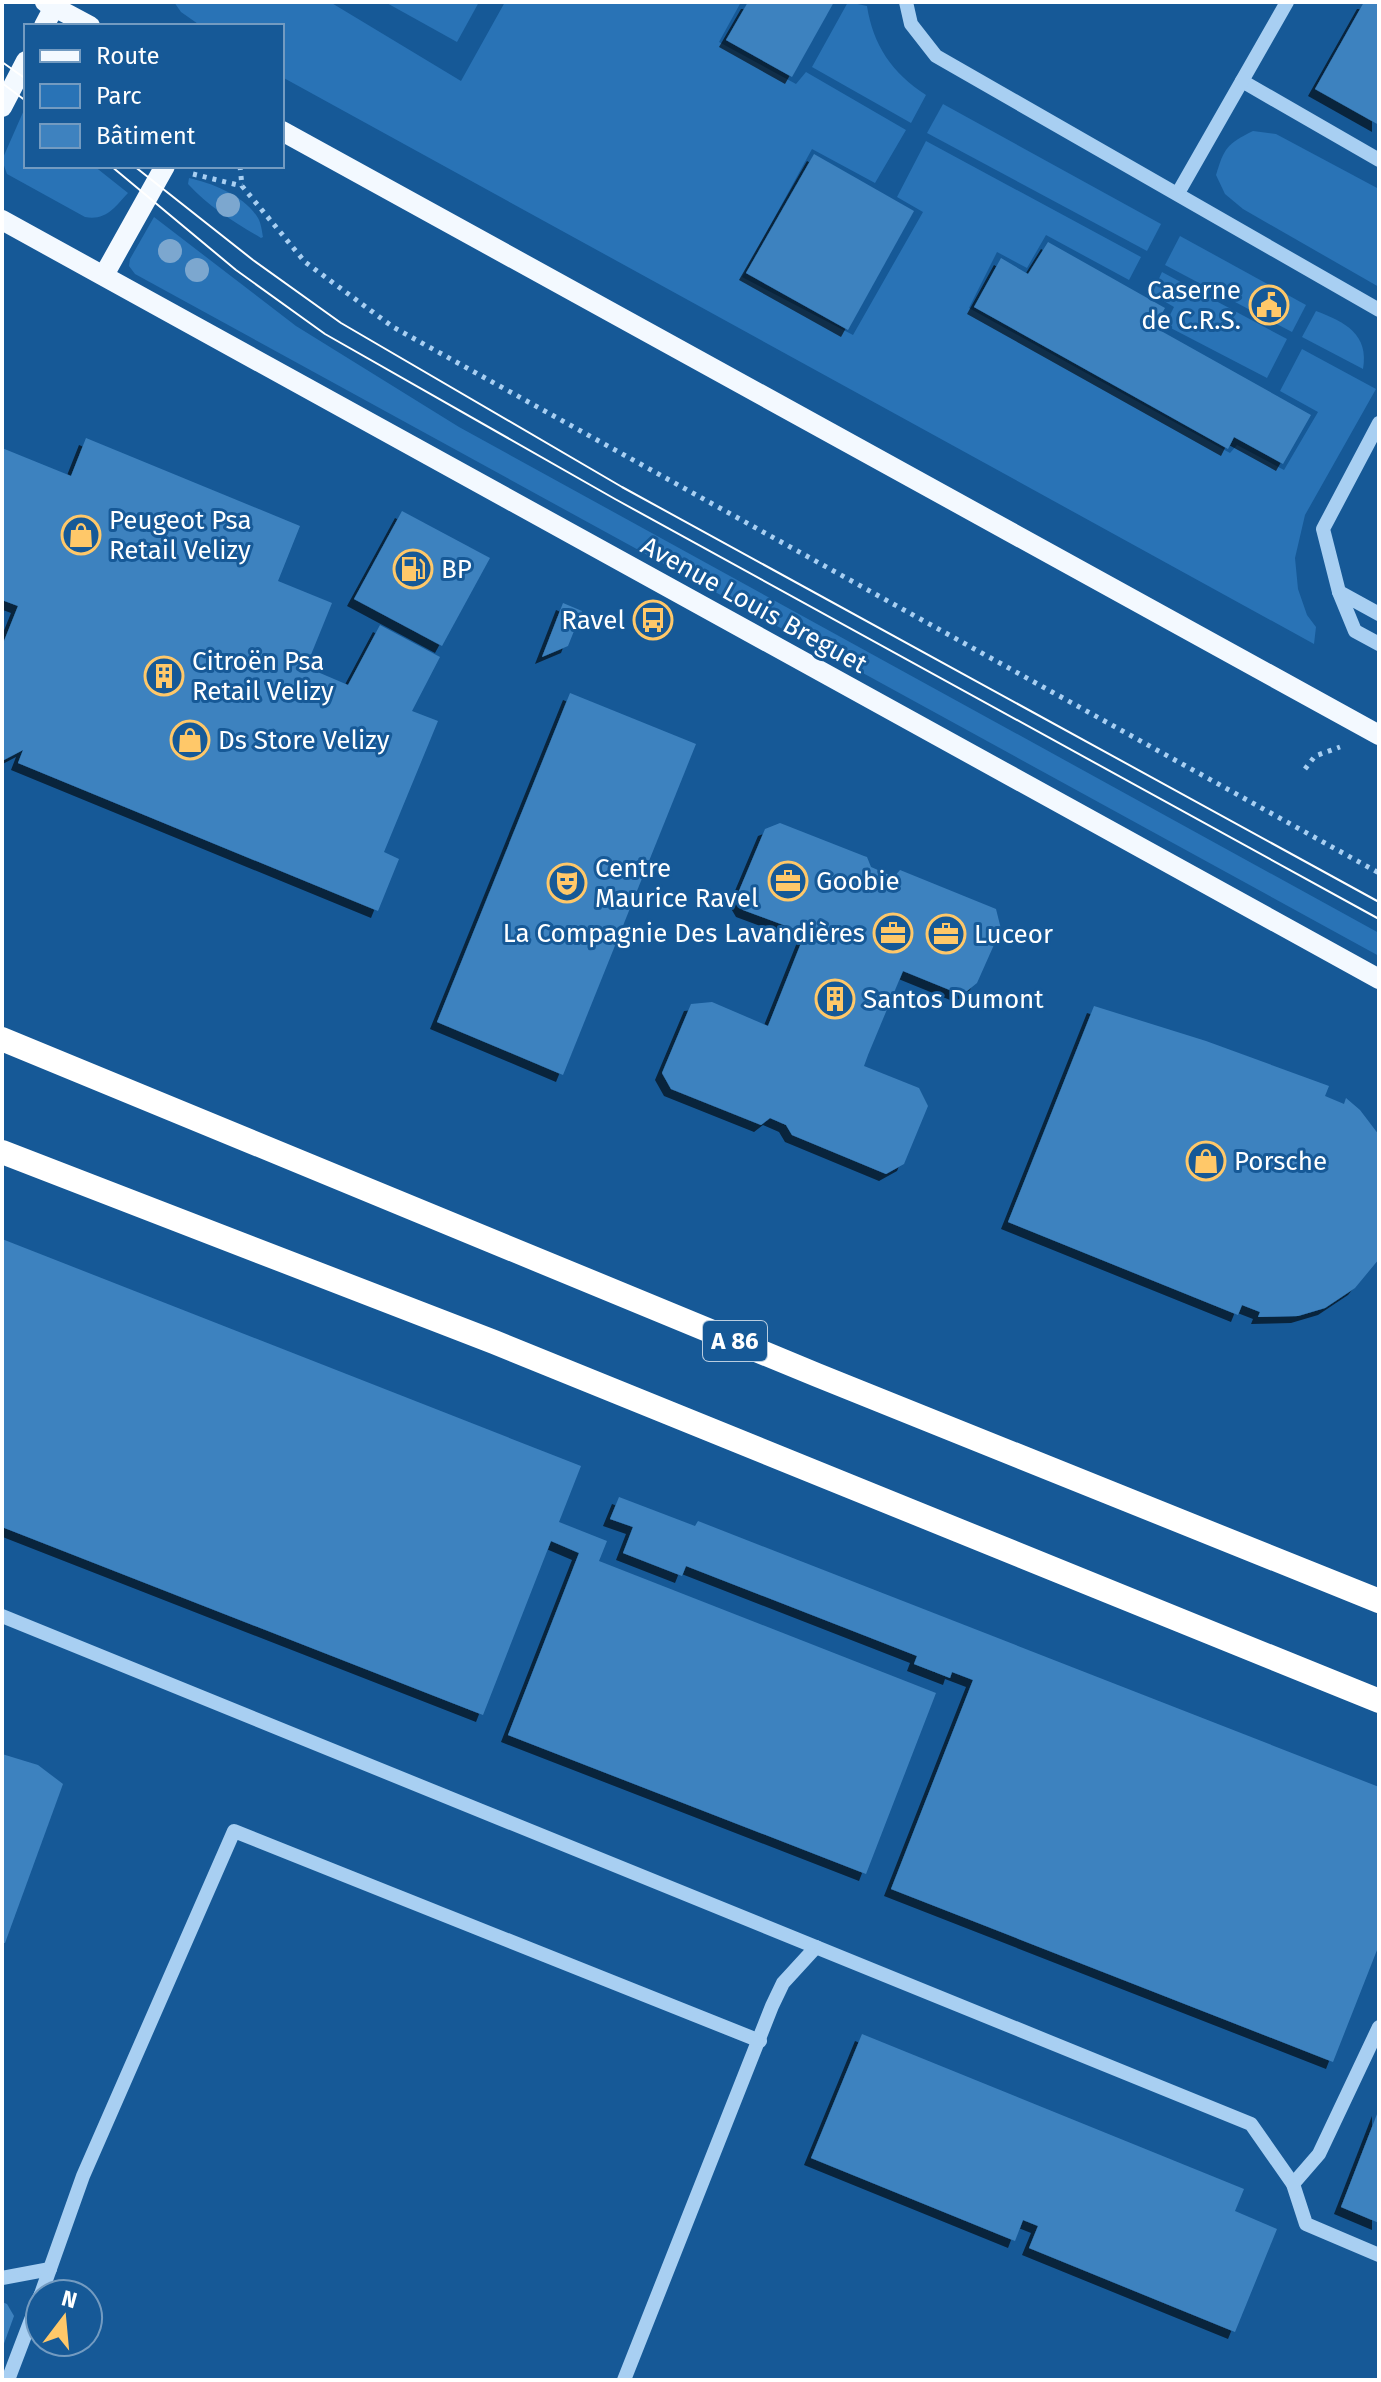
<svg xmlns="http://www.w3.org/2000/svg" width="1381" height="2382" font-family="'Fira Sans',sans-serif">
<style>
.green{fill:#2973b6}
.building{fill:#3e82bf;filter:url(#shadow)}
.lines{fill:none;stroke-linecap:round;stroke-linejoin:round}
.path{stroke:#a8cff2;stroke-width:5;stroke-dasharray:4 6;stroke-linecap:butt}
.minor{stroke:#a8cff2;stroke-width:14}
.major{stroke:#f3f9ff;stroke-width:20}
.highway{stroke:#fff;stroke-width:24}
.tram{stroke:#fff;stroke-width:2}
.tree{fill:#7ca7cf}
.labels{text-anchor:middle;dominant-baseline:central;stroke-width:6;stroke-linejoin:round;paint-order:stroke}
.shield{fill:#165997;stroke:#b9cde0;stroke-width:2}
.shield-label{font-size:24px;font-weight:bold;fill:#fff}
.poi-label{font-size:26px;fill:#fff;stroke:#165997;text-anchor:start}
.street-label{font-size:26px;fill:#fff;stroke:#165997}
</style>
<defs>
<filter id="shadow"><feDropShadow dx="-7" dy="7" stdDeviation="0" flood-color="#0009"/></filter>
</defs>
<rect width="100%" height="100%" fill="#165997"/>
<g class="green">
<polygon points="174,2 330,2 461,81 505,2 741,2 719,42 796,84 806,72 906,130 875,183 812,149 742,277 853,335 923,212 897,197 926,141 1141,257 1129,280 1046,235 1027,268 997,252 969,308 1230,453 1237,445 1284,470 1318,412 1280,391 1302,349 1376,389 1305,515 1295,558 1298,589 1307,615 1316,627 1314,644 282,77 282,26 201,26 181,12"/>
<polygon points="385,2 479,2 457,42"/>
<path d="M 848,2 L 867,6 C 873,45 892,73 926,95 L 911,123 L 812,67 Z"/>
<polygon points="943,104 1161,224 1147,251 927,133"/>
<path d="M 24,110 L 26,166 L 94,166 L 128,193 C 115,207 106,221 85,217 L 7,174 L 2,160 Z"/>
<path d="M 1253,131 L 1276,134 L 1379,189 L 1379,287 L 1243,209 L 1225,194 L 1216,175 C 1224,148 1227,144 1253,131 Z"/>
<path d="M 189,178 C 212,183 245,196 258,218 C 261,223 262,231 263,237 L 261,238 C 234,222 209,207 188,184 Z"/>
<polygon points="154,217 296,326 459,427 1379,933 1379,956 135,274 129,266 130,259"/>
<polygon points="1180,236 1306,305 1292,332 1165,265"/>
<polygon points="1162,272 1287,339 1267,378 1165,325 1174,307 1152,294"/>
<path d="M 1316,311 C 1345,322 1369,334 1363,369 L 1302,337 Z"/>
</g>
<g class="building">
<polygon points="748,2 834,2 792,77 726,40"/>
<polygon points="1364,2 1379,2 1379,125 1315,89"/>
<polygon points="814,154 914,211 848,330 746,273"/>
<polygon points="1048,242 1165,308 1154,327 1311,415 1283,464 1234,437 1228,449 974,307 1001,258 1028,274"/>
<polygon points="86,438 300,526 278,581 332,603 306,667 348,685 380,625 440,657 412,711 438,721 384,852 399,859 378,911 18,763 23,750 2,761 2,646 18,606 2,600 2,448 71,476"/>
<polygon points="402,511 490,558 442,646 354,599"/>
<polygon points="563,603 582,611 568,646 542,657"/>
<polygon points="570,693 696,744 563,1075 437,1022"/>
<polygon points="780,823 864,856 867,857 871,867 894,877 900,870 996,909 1001,929 977,983 962,995 903,971 868,1055 864,1066 919,1088 928,1106 904,1164 886,1174 792,1135 786,1125 770,1118 761,1125 671,1089 662,1073 691,1004 712,1002 768,1026 805,933 743,910 736,898 765,829"/>
<polygon points="1094,1006 1206,1041 1329,1086 1325,1096 1344,1104 1346,1098 1360,1110 1379,1135 1379,1259 1355,1288 1325,1308 1298,1316 1258,1317 1260,1312 1242,1305 1238,1315 1008,1222"/>
<polygon points="2,1239 581,1466 559,1522 607,1541 599,1561 936,1693 866,1874 508,1735 579,1553 551,1541 483,1715 2,1527"/>
<polygon points="619,1497 695,1526 698,1521 1379,1787 1379,1945 1333,2062 891,1889 973,1680 952,1672 950,1678 914,1664 917,1656 686,1566 682,1576 623,1553 633,1527 610,1519"/>
<polygon points="2,1754 38,1765 63,1784 5,1943 2,1943"/>
<polygon points="862,2034 1244,2189 1235,2211 1277,2229 1235,2332 1029,2248 1038,2226 1023,2220 1015,2241 811,2158"/>
<polygon points="1379,2109 1379,2223 1341,2207"/>
<polygon points="2,2302 7,2304 14,2316 2,2349"/>
</g>
<g class="lines">
<g class="path">
<polyline points="240,166 242,186 305,262 393,327 1379,873"/>
<polyline points="193,174 242,186"/>
<polyline points="1305,769 1315,756 1340,747"/>
</g>
<g class="minor">
<polyline points="906,2 911,24 936,56 1379,310"/>
<polyline points="1242,81 1379,160"/>
<polyline points="1178,193 1287,2"/>
<polyline points="1379,423 1323,529 1339,592 1379,614"/>
<polyline points="1339,592 1355,631 1379,644"/>
<polyline points="2,1616 1251,2124 1293,2184 1306,2224 1379,2255"/>
<polyline points="1293,2184 1319,2154 1379,2027"/>
<polyline points="2,2278 50,2269"/>
<polyline points="41,2294 83,2176 234,1831 760,2041"/>
<polyline points="8,2380 40,2296"/>
<polyline points="624,2380 772,2006 783,1983 816,1947"/>
</g>
<g class="major">
<polyline points="45,2 90,26"/>
<polyline points="44,26 54,7"/>
<polyline points="2,107 26,61"/>
<polyline points="282,131 1379,735"/>
<polyline points="2,220 1379,979"/>
<polyline points="104,275 165,166"/>
</g>
<g class="highway">
<polyline points="2,1039 817,1375 1379,1601"/>
<polyline points="2,1152 494,1342 1379,1701"/>
</g>
<g class="tram">
<polyline points="2,62 26,79"/>
<polyline points="2,83 26,101"/>
<polyline points="111,166 236,270 325,334 615,499 1379,919"/>
<polyline points="134,166 253,260 341,323 622,487 1379,902"/>
</g>
</g>
<g class="tree">
<circle cx="228" cy="205" r="12"/>
<circle cx="170" cy="251" r="12"/>
<circle cx="197" cy="270" r="12"/>
</g>
<defs>
<symbol id="civic-ring" viewBox="-11 -11 22 22"><circle r="9.5" fill="#165997" stroke="#ffc869" stroke-width="1.5"/><path d="M-.6-6.5H3V-4.5H.6V-3L4-1V1h2V6H-6V1h2V-1L-.6-3ZM-1.2 2.5V6h2.4V2.5Z" fill="#ffc869"/></symbol>
<symbol id="shop-ring" viewBox="-11 -11 22 22"><circle r="9.5" fill="#165997" stroke="#ffc869" stroke-width="1.5"/><path d="M-5-2.5h2.3a2.7 3.5 0 0 1 5.4 0H5L5.5 6h-11ZM-1.5-2.5h3a1.5 2.3 0 0 0-3 0Z" fill="#ffc869"/></symbol>
<symbol id="fuel-ring" viewBox="-11 -11 22 22"><circle r="9.5" fill="#165997" stroke="#ffc869" stroke-width="1.5"/><path d="M-5.5-6h7V0h2V4h1.3V-2.5L3-4.5l.8-.8L6-3V5H2.5V1h-1V6h-7ZM-4.2-4.7v3.2H.2V-4.7Z" fill="#ffc869"/></symbol>
<symbol id="bus-ring" viewBox="-11 -11 22 22"><circle r="9.5" fill="#165997" stroke="#ffc869" stroke-width="1.5"/><path d="M-5-6H5V4H4V6H2V4H-2V6H-4V4H-5ZM-3.5-4V0h7V-4ZM-3.5 1.2v1.5H-2V1.2ZM2 1.2v1.5H3.5V1.2Z" fill="#ffc869"/></symbol>
<symbol id="building-ring" viewBox="-11 -11 22 22"><circle r="9.5" fill="#165997" stroke="#ffc869" stroke-width="1.5"/><path d="M-4-6H4V6H1V3H-1V6H-4ZM-2.5-4.3h1.7v1.8h-1.7ZM.8-4.3h1.7v1.8H.8ZM-2.5-1h1.7V.8h-1.7ZM.8-1h1.7V.8H.8Z" fill="#ffc869"/></symbol>
<symbol id="office-ring" viewBox="-11 -11 22 22"><circle r="9.5" fill="#165997" stroke="#ffc869" stroke-width="1.5"/><path d="M-6-3h4V-5.5h4V-3h4V5H-6ZM-1-4.5V-3h2v-1.5ZM-6 0V1H6V0Z" fill="#ffc869"/></symbol>
<symbol id="theatre-ring" viewBox="-11 -11 22 22"><circle r="9.5" fill="#165997" stroke="#ffc869" stroke-width="1.5"/><path d="M-5-5.5Q0-4 5-5.5V0Q5 5 0 6Q-5 5-5 0ZM-3.3-2.5H-1v1.5H-3.3ZM1-2.5H3.3v1.5H1ZM-2.8 1Q0 5.5 2.8 1Z" fill="#ffc869"/></symbol>
</defs>
<g fill-rule="evenodd">
<use href="#civic-ring" x="1247" y="283" width="44" height="44"/>
<use href="#shop-ring" x="59" y="513" width="44" height="44"/>
<use href="#fuel-ring" x="391" y="547" width="44" height="44"/>
<use href="#bus-ring" x="631" y="598" width="44" height="44"/>
<use href="#building-ring" x="142" y="654" width="44" height="44"/>
<use href="#shop-ring" x="168" y="718" width="44" height="44"/>
<use href="#office-ring" x="766" y="859" width="44" height="44"/>
<use href="#theatre-ring" x="545" y="861" width="44" height="44"/>
<use href="#office-ring" x="871" y="911" width="44" height="44"/>
<use href="#office-ring" x="924" y="912" width="44" height="44"/>
<use href="#building-ring" x="813" y="977" width="44" height="44"/>
<use href="#shop-ring" x="1184" y="1139" width="44" height="44"/>
</g>
<g class="labels">
<rect class="shield" x="703" y="1321" width="64" height="40" rx="6"/>
<g class="shield-label">
<text x="735" y="1341">A 86</text>
</g>
<g class="poi-label">
<text x="1241" y="290" text-anchor="end">Caserne<tspan x="1241" dy="30">de C.R.S.</tspan></text>
<text x="109" y="520">Peugeot Psa<tspan x="109" dy="30">Retail Velizy</tspan></text>
<text x="441" y="569">BP</text>
<text x="625" y="620" text-anchor="end">Ravel</text>
<text x="192" y="661">Citroën Psa<tspan x="192" dy="30">Retail Velizy</tspan></text>
<text x="218" y="740">Ds Store Velizy</text>
<text x="595" y="868">Centre<tspan x="595" dy="30">Maurice Ravel</tspan></text>
<text x="816" y="881">Goobie</text>
<text x="865" y="933" text-anchor="end">La Compagnie Des Lavandières</text>
<text x="974" y="934">Luceor</text>
<text x="863" y="999">Santos Dumont</text>
<text x="1234" y="1161">Porsche</text>
</g>
<g class="street-label">
<text transform="translate(754 605) rotate(29)">Avenue Louis Breguet</text>
</g>
</g>
<rect width="1381" height="2382" fill="none" stroke="#ffffff" stroke-width="8"/>
<rect x="24" y="24" width="260" height="144" fill="#165997" stroke="#739bc1" stroke-width="2"/>
<rect x="40" y="50" width="40" height="12" fill="#f3f9ff" stroke="#739bc1" stroke-width="2"/>
<text x="96" y="64" font-size="24" fill="#ffffff">Route</text>
<rect x="40" y="84" width="40" height="24" fill="#2973b6" stroke="#739bc1" stroke-width="2"/>
<text x="96" y="104" font-size="24" fill="#ffffff">Parc</text>
<rect x="40" y="124" width="40" height="24" fill="#3e82bf" stroke="#739bc1" stroke-width="2"/>
<text x="96" y="144" font-size="24" fill="#ffffff">Bâtiment</text>
<g transform="translate(64 2318) rotate(16)"><circle r="38" fill="#165997" stroke="#739bc1" stroke-width="2"/>
<path d="M0-6L14 30L0 20L-14 30Z" fill="#ffc869"/>
<text y="-12" font-size="22" font-weight="bold" text-anchor="middle" fill="#ffffff">N</text>
</g>
</svg>
